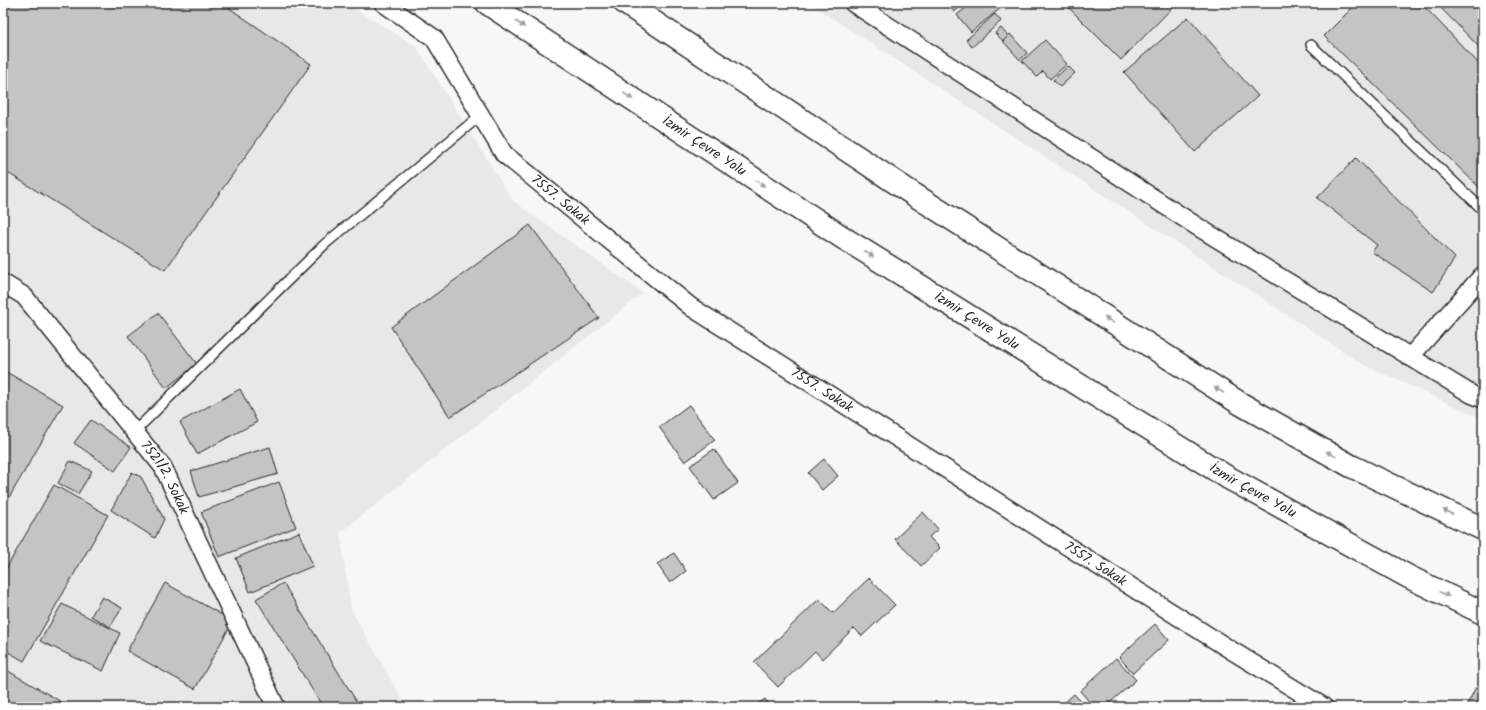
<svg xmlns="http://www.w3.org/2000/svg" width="1486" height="710" font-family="Kalam,sans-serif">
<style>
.built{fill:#e8e8e8}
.building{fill:#c4c4c4;stroke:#2b2b2b}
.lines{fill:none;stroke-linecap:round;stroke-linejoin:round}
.lane-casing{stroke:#2b2b2b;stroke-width:12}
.street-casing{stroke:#2b2b2b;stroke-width:20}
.highway-casing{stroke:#2b2b2b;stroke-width:25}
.lane{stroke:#fff;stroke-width:9}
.street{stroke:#fff;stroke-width:17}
.highway{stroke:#fff;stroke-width:22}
.oneway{fill:#a0a0a0}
.labels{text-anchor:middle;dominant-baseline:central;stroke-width:3;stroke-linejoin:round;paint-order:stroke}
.street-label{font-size:14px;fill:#2b2b2b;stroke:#fff}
</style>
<rect width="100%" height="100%" fill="#f7f7f7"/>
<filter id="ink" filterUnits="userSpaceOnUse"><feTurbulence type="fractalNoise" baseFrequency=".025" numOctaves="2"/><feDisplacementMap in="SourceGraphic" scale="8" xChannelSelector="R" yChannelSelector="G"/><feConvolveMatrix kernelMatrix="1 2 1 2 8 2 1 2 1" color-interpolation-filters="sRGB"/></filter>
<g filter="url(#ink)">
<g class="built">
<polygon points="3,3 345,3 416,46 513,201 643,293 340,533 351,609 406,707 3,707"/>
<polygon points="809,3 1483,3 1483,419 1364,365"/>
</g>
<g class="building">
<polygon points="3,3 222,3 311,64 165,270 3,170"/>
<polygon points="946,3 965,3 954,12"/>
<polygon points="972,3 1007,3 971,32 957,15"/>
<polygon points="1064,3 1177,3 1121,60"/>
<polygon points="1357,3 1421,3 1483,68 1483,191 1324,36"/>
<polygon points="1436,3 1483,3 1483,51"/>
<polygon points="995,14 1001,21 972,47 966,40"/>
<polygon points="1188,17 1258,96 1195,152 1124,72"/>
<polygon points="1001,28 1008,36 1003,41 995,33"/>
<polygon points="1010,34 1027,53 1020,60 1003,41"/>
<polygon points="1045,40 1067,64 1050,79 1043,71 1037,77 1022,61"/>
<polygon points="1068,66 1075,73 1060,87 1053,80"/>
<polygon points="1356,158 1455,258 1433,292 1372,252 1377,245 1317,198"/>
<polygon points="530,225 599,318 450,417 391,327"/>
<polygon points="158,313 197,364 166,388 128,336"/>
<polygon points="3,370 63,405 3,508"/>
<polygon points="240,389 257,422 197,454 180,422"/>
<polygon points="689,405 715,440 685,462 659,427"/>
<polygon points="91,420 131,447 115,471 74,443"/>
<polygon points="270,447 278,474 199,497 191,471"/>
<polygon points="714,449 738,483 714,500 690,466"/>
<polygon points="824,459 838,476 822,490 808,473"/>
<polygon points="70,461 92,471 78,494 58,483"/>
<polygon points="132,472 141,477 164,519 155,538 111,510"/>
<polygon points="279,482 296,527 219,557 201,512"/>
<polygon points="54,485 108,515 24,661 3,649 3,574"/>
<polygon points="923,512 938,529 929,537 940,548 921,566 895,539"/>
<polygon points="299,532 313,566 250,592 236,558"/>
<polygon points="674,553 686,571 670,583 657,564"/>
<polygon points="869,578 895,605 862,636 854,628 822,659 815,651 778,687 754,662 819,599 833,613"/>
<polygon points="165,583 233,621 195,689 127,651"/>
<polygon points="283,583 360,707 323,707 256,599"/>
<polygon points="102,597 122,608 110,627 91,616"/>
<polygon points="62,604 120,633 103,671 40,641"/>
<polygon points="1155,624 1169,640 1133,673 1119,657"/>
<polygon points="1116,658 1136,680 1105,707 1094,707 1080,691"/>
<polygon points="3,668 70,707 3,707"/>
<polygon points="1476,687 1483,690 1483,707 1466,707"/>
<polygon points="1074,694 1086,707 1068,707 1064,703"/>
<polygon points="765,699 771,707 754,707"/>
</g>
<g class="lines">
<defs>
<g id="lane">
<polyline points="1311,45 1483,210"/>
<polyline points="135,431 325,244 481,115"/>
</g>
<g id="street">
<path id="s1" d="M 383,3 L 434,38 L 504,154 L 691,307 L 1226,647 L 1324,707"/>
<polyline points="853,3 1198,227 1471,394 1483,399"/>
<path id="s2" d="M 3,283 L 24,296 L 163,467 L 276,707"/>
<polyline points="1410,357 1483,275"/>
</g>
<g id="highway">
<path id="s3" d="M 487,3 L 845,239 L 1227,477 L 1409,577 L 1483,613"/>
<polyline points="625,3 910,192 1241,404 1351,466 1483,529"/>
</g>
</defs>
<use href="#lane" class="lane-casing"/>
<use href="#street" class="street-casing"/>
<use href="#highway" class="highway-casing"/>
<use href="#lane" class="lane"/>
<use href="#street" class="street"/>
<use href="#highway" class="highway"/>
</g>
<defs><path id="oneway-solid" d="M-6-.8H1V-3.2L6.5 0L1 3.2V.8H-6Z"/></defs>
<g class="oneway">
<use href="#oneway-solid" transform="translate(520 24) rotate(33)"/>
<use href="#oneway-solid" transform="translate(628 96) rotate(34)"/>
<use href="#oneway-solid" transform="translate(760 183) rotate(34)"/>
<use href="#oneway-solid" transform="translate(869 254) rotate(32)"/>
<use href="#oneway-solid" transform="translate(1109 320) rotate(-147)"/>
<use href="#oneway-solid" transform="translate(1219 390) rotate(-147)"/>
<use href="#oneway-solid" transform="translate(1331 454) rotate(-151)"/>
<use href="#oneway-solid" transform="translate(1448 512) rotate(-154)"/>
<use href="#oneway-solid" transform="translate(1444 594) rotate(26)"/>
</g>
</g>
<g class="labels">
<g class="street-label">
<text stroke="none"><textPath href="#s3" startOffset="260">İzmir Çevre Yolu</textPath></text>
<text stroke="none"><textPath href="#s1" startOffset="270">7557. Sokak</textPath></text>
<text stroke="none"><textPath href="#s3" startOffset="584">İzmir Çevre Yolu</textPath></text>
<text stroke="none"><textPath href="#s1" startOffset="594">7557. Sokak</textPath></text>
<text stroke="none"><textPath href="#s2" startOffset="255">7521/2. Sokak</textPath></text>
<text stroke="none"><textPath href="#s3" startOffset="908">İzmir Çevre Yolu</textPath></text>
<text stroke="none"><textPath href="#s1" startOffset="918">7557. Sokak</textPath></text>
</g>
</g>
<rect width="1486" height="710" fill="none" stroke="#fff" stroke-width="16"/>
<rect x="8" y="8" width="1470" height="694" fill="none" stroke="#2b2b2b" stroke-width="1.5" filter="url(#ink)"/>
</svg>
